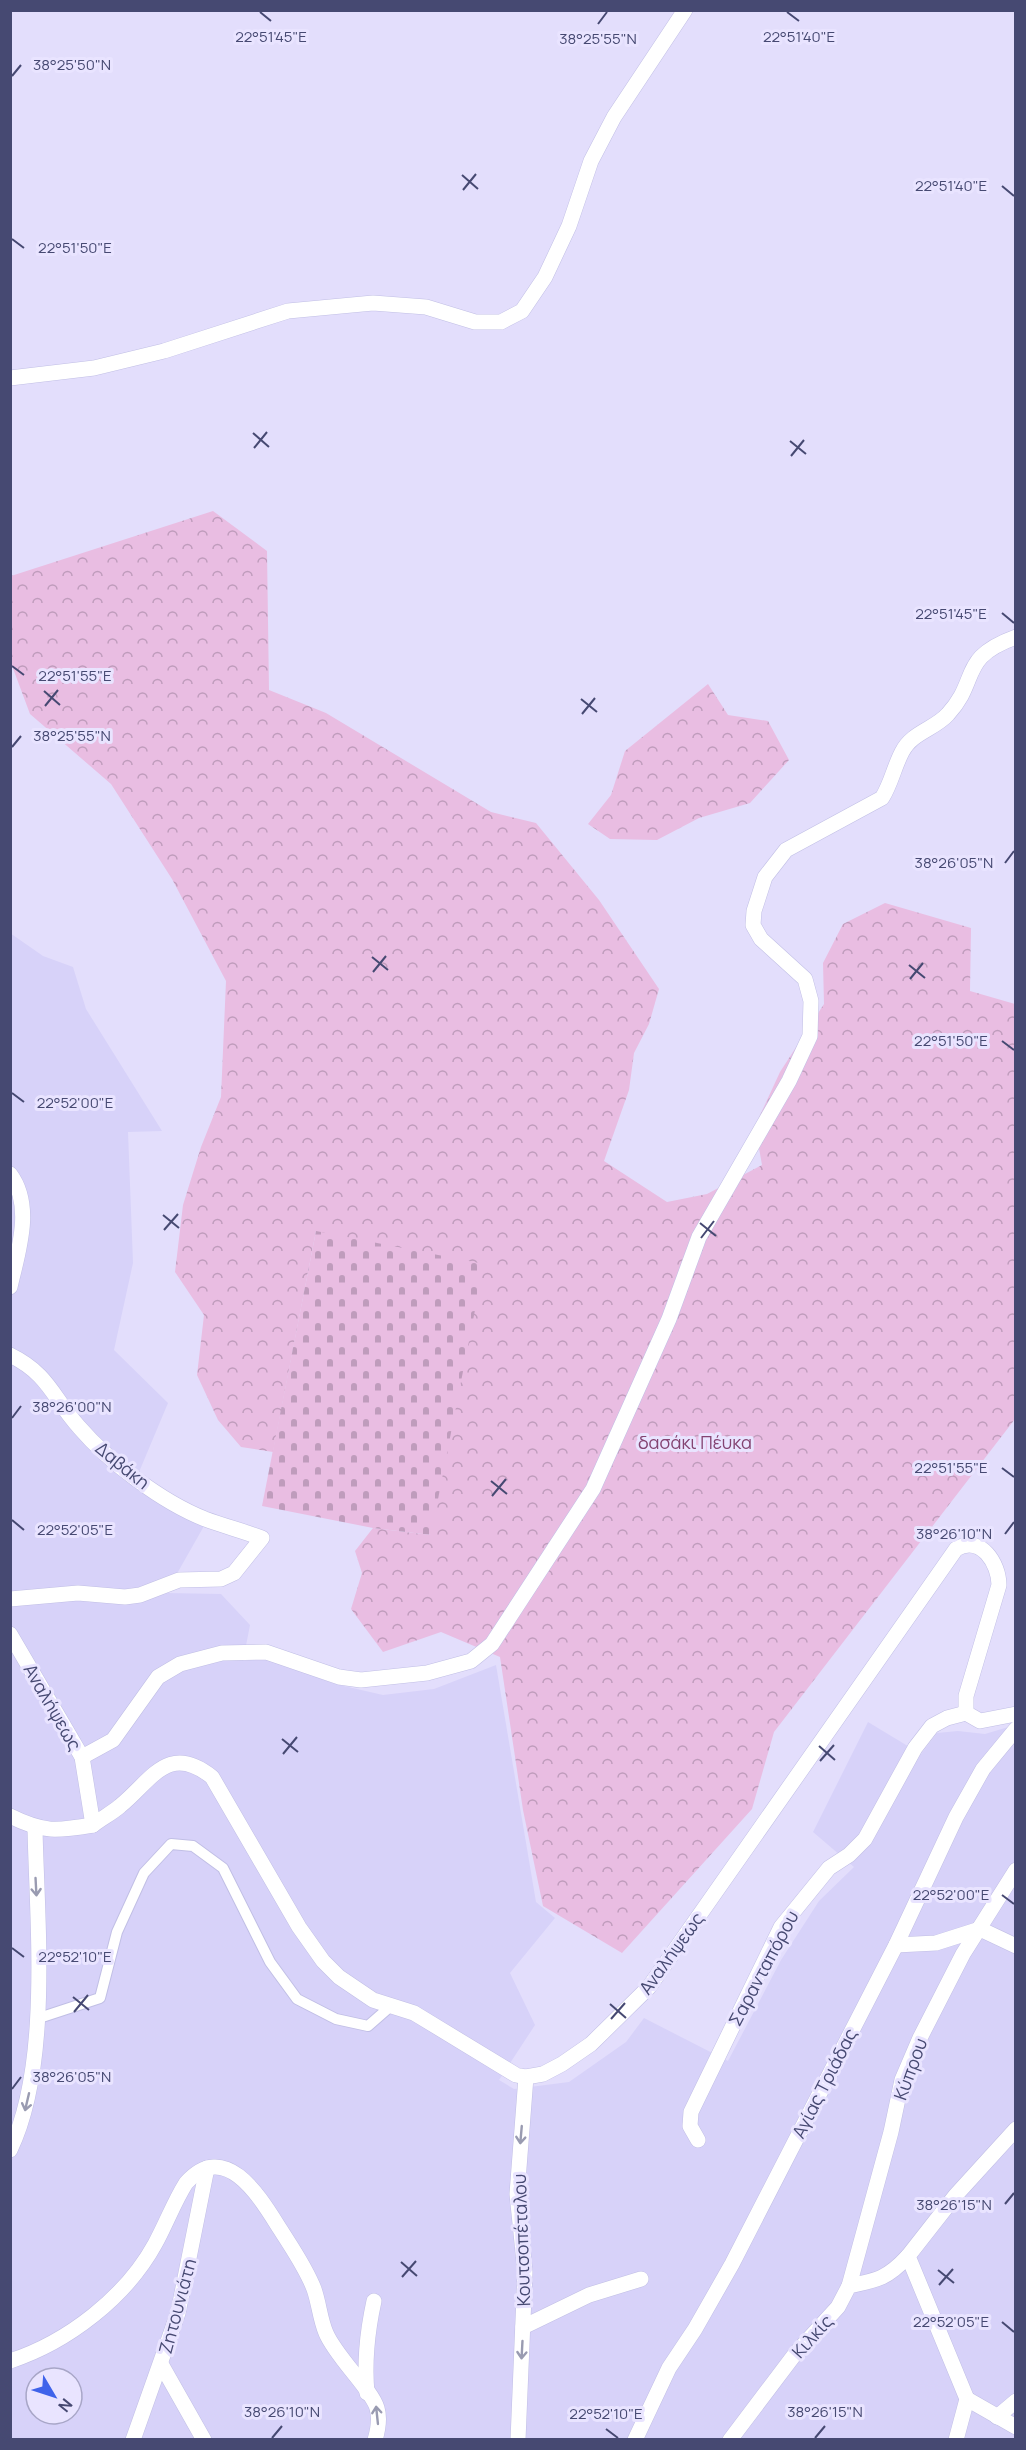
<svg xmlns="http://www.w3.org/2000/svg" width="1026" height="2450" font-family="Manrope,sans-serif">
<style>
.residential{fill:#d7d2f9;fill-rule:evenodd}
.forest{fill:url(#forest-crowns)}
.cemetery{fill:url(#cemetery-stones)}
.lines{fill:none;stroke-linecap:round;stroke-linejoin:round}
.pedestrian-casing{stroke:#c1bfe5;stroke-width:12}
.minor-casing{stroke:#c1bfe5;stroke-width:16}
.pedestrian{stroke:#fff;stroke-width:10}
.minor{stroke:#fff;stroke-width:15}
.oneway{stroke:#999bb1}
.ticks{fill:none;stroke:#464972;stroke-width:2}
.labels{text-anchor:middle;dominant-baseline:central;stroke-width:6;stroke-linejoin:round;paint-order:stroke}
.park-label{font-size:18px;fill:#844372;stroke:#e9e4ff}
.street-label{font-size:18px;fill:#464972;stroke:#e9e4ff}
.ticks-label{font-size:15px;text-anchor:middle;fill:#464972;stroke:#e9e4ff;stroke-width:6;stroke-linejoin:round;paint-order:stroke}
</style>
<defs>
<pattern id="forest-crowns" width="20" height="18" patternUnits="userSpaceOnUse" patternTransform="scale(1.5)"><rect width="20" height="18" fill="#e9bde2"/><path d="M2 6a3 3 0 1 1 6 0M12 15a3 3 0 1 1 6 0" fill="none" stroke="#bf9cbc"/></pattern>
<pattern id="cemetery-stones" width="16" height="16" patternUnits="userSpaceOnUse" patternTransform="scale(1.5)"><rect width="16" height="16" fill="#e9bde2"/><path d="M2 7V4a2 2 0 0 1 4 0v3zM10 15v-3a2 2 0 0 1 4 0v3z" fill="#bf9cbc"/></pattern>
</defs>
<rect width="100%" height="100%" fill="#e3defc"/>
<path class="residential" d="M 10,933 L 43,956 L 73,967 L 86,1009 L 162,1131 L 128,1132 L 133,1263 L 114,1350 L 168,1403 L 134,1484 L 204,1526 L 166,1593 L 221,1594 L 250,1625 L 243,1661 L 265,1658 L 335,1684 L 383,1695 L 434,1689 L 496,1665 L 536,1902 L 555,1918 L 510,1973 L 535,2025 L 499,2080 L 514,2089 L 569,2082 L 626,2042 L 644,2018 L 728,2061 L 781,1960 L 819,1901 L 854,1867 L 813,1832 L 868,1722 L 921,1754 L 937,1733 L 958,1731 L 985,1734 L 1015,1725 L 1015,2439 L 11,2439 ZM 36,2378 L 72,2378 L 72,2414 L 36,2414 Z"/>
<g class="forest">
<polygon points="213,511 267,551 269,690 326,713 491,812 536,823 599,900 659,989 649,1024 634,1053 629,1090 604,1161 667,1202 707,1194 762,1165 755,1126 780,1072 824,1004 823,963 843,924 885,903 971,928 970,991 1015,1004 1015,1419 774,1732 752,1809 622,1953 543,1906 523,1810 500,1657 441,1632 383,1652 351,1609 362,1573 355,1551 373,1528 431,1535 316,1231 273,1452 241,1447 218,1420 197,1375 204,1315 175,1272 183,1205 201,1147 221,1097 226,981 172,879 111,784 30,714 11,663 11,576"/>
<polygon points="708,684 728,715 768,721 789,760 750,803 699,818 657,840 610,839 588,824 611,795 625,751"/>
</g>
<polygon class="cemetery" points="316,1231 484,1264 431,1535 373,1528 262,1506"/>
<g class="lines">
<defs>
<polyline id="pedestrian" points="36,2019 100,1998 117,1932 144,1873 171,1844 193,1846 223,1868 270,1962 297,1999 336,2019 368,2026 392,2005"/>
<g id="minor">
<polyline points="10,378 94,368 164,351 288,311 373,303 426,307 475,322 501,322 522,311 545,277 569,226 591,161 614,117 685,10"/>
<path d="M 10,1174 C 34,1206 18,1252 10,1287"/>
<path d="M 10,1355 C 49,1374 53,1398 79,1427 C 109,1462 162,1502 205,1519 C 224,1526 243,1531 262,1538 L 234,1573 L 221,1579 L 179,1580 L 140,1595 L 125,1597 L 78,1593 L 10,1599"/>
<path d="M 10,1634 L 82,1757 L 93,1825 C 102,1818 112,1813 120,1806 C 152,1780 168,1742 212,1777 L 299,1927 L 323,1961 L 339,1977 L 373,2000 L 414,2013 L 516,2075 L 526,2077 L 543,2074 L 562,2064 L 591,2044 L 649,1987 L 956,1549 C 981,1534 999,1564 999,1585 L 966,1696 L 966,1713 L 980,1721 L 1016,1714"/>
<path d="M 82,1757 L 113,1740 L 158,1677 L 180,1664 L 222,1653 L 266,1652 L 339,1677 L 361,1680 L 427,1673 L 471,1661 L 492,1644 L 593,1489 L 669,1319 L 699,1237 L 789,1081 L 810,1036 L 811,1001 L 805,979 L 761,939 L 753,925 L 754,911 L 765,877 L 786,850 L 882,798 C 891,784 894,767 902,752 C 912,732 935,729 948,714 C 980,679 958,658 1016,637"/>
<path d="M 10,1816 C 44,1833 57,1831 93,1825"/>
<polyline points="896,1945 936,1943 980,1929 1016,1946"/>
<polyline points="698,2140 690,2126 691,2112 781,1927 829,1868 849,1855 865,1839 915,1748 932,1726 947,1718 966,1713"/>
<path d="M 10,2150 C 51,2065 37,1923 35,1829"/>
<polyline points="849,2286 891,2132 902,2080 920,2038 963,1954 1016,1870"/>
<polyline points="523,2327 589,2295 641,2279"/>
<path d="M 10,2361 C 68,2342 126,2297 155,2244 C 166,2224 174,2202 186,2183 C 226,2138 261,2199 280,2229 C 292,2248 306,2268 314,2289 C 319,2303 320,2319 326,2333 C 336,2357 372,2390 377,2408 C 380,2418 378,2430 375,2440"/>
<polyline points="161,2364 204,2440"/>
<path d="M 367,2393 C 364,2361 367,2333 374,2301"/>
<polyline points="967,2399 908,2256 955,2196 1016,2129"/>
<polyline points="967,2399 1016,2427"/>
<polyline points="997,2417 1016,2401"/>
<polyline points="133,2440 178,2313 207,2168"/>
<polyline points="518,2440 525,2272 517,2194 526,2077"/>
<polyline points="635,2440 669,2368 695,2329 732,2264 896,1945 956,1817 983,1769 1016,1729"/>
<path d="M 730,2440 L 795,2354 L 838,2307 L 849,2286 C 878,2280 888,2278 908,2256"/>
<polyline points="956,2440 967,2399"/>
</g>
</defs>
<use href="#pedestrian" class="pedestrian-casing"/>
<use href="#minor" class="minor-casing"/>
<use href="#pedestrian" class="pedestrian"/>
<use href="#minor" class="minor"/>
</g>
<defs><path id="oneway-shaft" d="M-6 0H5M1.5-3L5.5 0L1.5 3" fill="none" stroke-width="1.6" stroke-linecap="round" stroke-linejoin="round" transform="scale(1.5)"/></defs>
<g class="oneway">
<use href="#oneway-shaft" transform="translate(36 1887) rotate(87)"/>
<use href="#oneway-shaft" transform="translate(27 2102) rotate(103)"/>
<use href="#oneway-shaft" transform="translate(521 2135) rotate(95)"/>
<use href="#oneway-shaft" transform="translate(522 2350) rotate(93)"/>
<use href="#oneway-shaft" transform="translate(377 2415) rotate(-96)"/>
</g>
<path class="ticks" d="M 260,12 L 271,21M 787,12 L 799,21M 598,24 L 607,12M 12,76 L 21,65M 462,175 L 478,189M 1002,186 L 1014,196M 463,190 L 476,174M 12,239 L 24,248M 253,433 L 269,447M 790,441 L 806,454M 254,448 L 267,432M 791,456 L 804,440M 1002,613 L 1014,623M 12,666 L 24,675M 44,691 L 60,705M 581,699 L 597,712M 45,706 L 58,690M 582,714 L 595,698M 12,747 L 21,736M 1005,863 L 1014,851M 372,957 L 388,970M 909,965 L 925,978M 373,972 L 386,956M 910,979 L 923,963M 1002,1041 L 1014,1050M 12,1093 L 24,1102M 163,1215 L 179,1228M 700,1223 L 716,1236M 164,1230 L 178,1214M 701,1238 L 714,1221M 12,1418 L 21,1406M 1002,1468 L 1014,1477M 491,1481 L 507,1494M 492,1496 L 506,1479M 12,1520 L 24,1530M 1005,1534 L 1014,1522M 282,1739 L 298,1752M 819,1746 L 835,1760M 283,1754 L 297,1737M 820,1761 L 834,1745M 1002,1895 L 1014,1904M 12,1948 L 24,1957M 73,1997 L 89,2010M 610,2004 L 626,2018M 74,2012 L 88,1995M 611,2019 L 625,2003M 12,2089 L 21,2077M 1005,2204 L 1014,2193M 401,2262 L 417,2276M 938,2270 L 954,2283M 402,2277 L 416,2261M 939,2285 L 953,2269M 1002,2322 L 1014,2332M 606,2429 L 618,2438M 272,2438 L 282,2426M 815,2438 L 825,2426"/>
<g class="labels">
<g class="park-label">
<text x="695" y="1442">δασάκι Πέυκα</text>
</g>
<g class="street-label">
<text transform="translate(123 1465) rotate(39)">Δαβάκη</text>
<text transform="translate(53 1707) rotate(60)">Αναλήψεως</text>
<text transform="translate(671 1953) rotate(-54)">Αναλήψεως</text>
<text transform="translate(763 1968) rotate(-62)">Σαρανταπόρου</text>
<text transform="translate(910 2069) rotate(-70)">Κύπρου</text>
<text transform="translate(824 2083) rotate(-63)">Αγίας Τριάδας</text>
<text transform="translate(521 2240) rotate(-92)">Κουτσοπέταλου</text>
<text transform="translate(177 2306) rotate(-75)">Ζητουνιάτη</text>
<text transform="translate(812 2336) rotate(-48)">Κιλκίς</text>
</g>
</g>
<g class="ticks-label">
<text x="271" y="42">22°51'45"E</text>
<text x="799" y="42">22°51'40"E</text>
<text x="598" y="44">38°25'55"N</text>
<text x="72" y="70">38°25'50"N</text>
<text x="951" y="191">22°51'40"E</text>
<text x="75" y="253">22°51'50"E</text>
<text x="951" y="619">22°51'45"E</text>
<text x="75" y="681">22°51'55"E</text>
<text x="72" y="741">38°25'55"N</text>
<text x="954" y="868">38°26'05"N</text>
<text x="951" y="1046">22°51'50"E</text>
<text x="75" y="1108">22°52'00"E</text>
<text x="72" y="1412">38°26'00"N</text>
<text x="951" y="1473">22°51'55"E</text>
<text x="75" y="1535">22°52'05"E</text>
<text x="954" y="1539">38°26'10"N</text>
<text x="951" y="1900">22°52'00"E</text>
<text x="75" y="1962">22°52'10"E</text>
<text x="72" y="2082">38°26'05"N</text>
<text x="954" y="2210">38°26'15"N</text>
<text x="951" y="2327">22°52'05"E</text>
<text x="282" y="2417">38°26'10"N</text>
<text x="825" y="2417">38°26'15"N</text>
<text x="606" y="2419">22°52'10"E</text>
</g>
<rect width="1026" height="2450" fill="none" stroke="#464972" stroke-width="24"/>
<g transform="translate(54 2396) rotate(129)"><circle r="28" fill="#e9e4ff" stroke="#a8a6c7" stroke-width="1.5"/>
<path d="M0-4.5L10 22L0 15L-10 22Z" fill="#3f63ea"/>
<text y="-9" font-size="16" font-weight="bold" text-anchor="middle" fill="#464972">N</text>
</g>
</svg>
